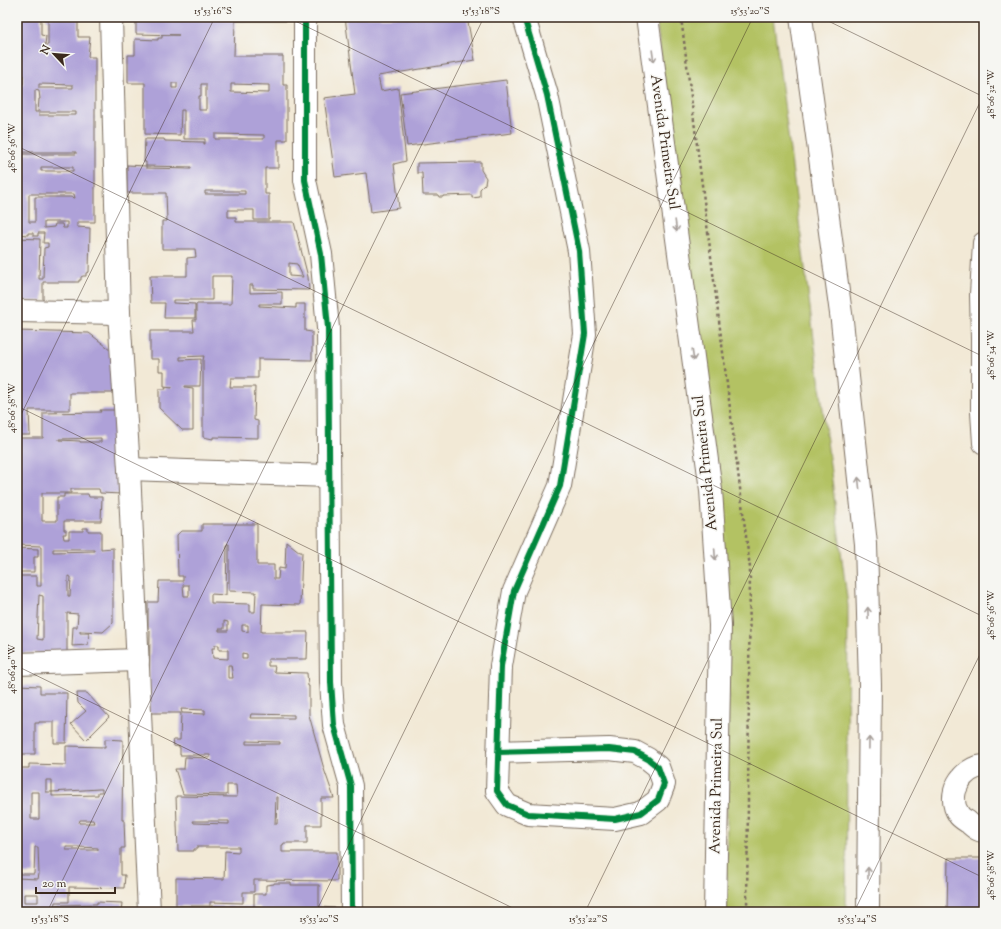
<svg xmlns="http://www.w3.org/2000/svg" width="1001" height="929" font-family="'Sorts Mill Goudy',serif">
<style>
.green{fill:#b3c264;stroke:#777641}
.building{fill:#aea1d8;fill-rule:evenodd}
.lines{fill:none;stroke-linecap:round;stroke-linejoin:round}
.minor-casing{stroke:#7b6d5e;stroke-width:24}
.secondary-casing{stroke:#7b6d5e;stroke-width:24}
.path{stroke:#7b6d5e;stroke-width:2.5;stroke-dasharray:3 3;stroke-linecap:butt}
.minor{stroke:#fff;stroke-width:22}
.secondary{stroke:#fff;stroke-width:22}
.cycleway-casing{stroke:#f6f6f2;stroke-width:8}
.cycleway{stroke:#00873e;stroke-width:6}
.oneway{stroke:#a79f9a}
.ticks{fill:none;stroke:#3b2a1e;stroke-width:1;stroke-opacity:0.45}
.labels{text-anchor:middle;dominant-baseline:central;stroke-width:3;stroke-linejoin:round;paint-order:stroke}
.street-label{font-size:15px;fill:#3b2a1e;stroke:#f6f6f2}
.neatline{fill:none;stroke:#3b2a1e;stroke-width:1.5}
.ticks-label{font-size:10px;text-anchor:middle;fill:#3b2a1e}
</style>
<rect width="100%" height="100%" fill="#f6f6f2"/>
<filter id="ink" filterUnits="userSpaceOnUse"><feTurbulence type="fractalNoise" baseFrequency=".025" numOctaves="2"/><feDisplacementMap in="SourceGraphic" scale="8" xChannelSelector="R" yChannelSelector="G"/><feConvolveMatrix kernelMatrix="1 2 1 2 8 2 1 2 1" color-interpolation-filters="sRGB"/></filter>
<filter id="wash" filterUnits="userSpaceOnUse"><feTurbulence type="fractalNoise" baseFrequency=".012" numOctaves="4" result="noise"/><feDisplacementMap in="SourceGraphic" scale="16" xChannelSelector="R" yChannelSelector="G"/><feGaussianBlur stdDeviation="0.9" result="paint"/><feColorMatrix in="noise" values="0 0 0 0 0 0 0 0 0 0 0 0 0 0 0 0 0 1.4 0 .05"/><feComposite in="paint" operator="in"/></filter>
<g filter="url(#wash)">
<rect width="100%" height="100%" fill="#f2e9d6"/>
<polygon class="green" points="656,17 773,17 848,606 846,912 726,912 729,592"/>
<g id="blocks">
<g class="building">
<path d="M 18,17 L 41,17 L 41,35 L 46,36 L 45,45 L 48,45 L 48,19 L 46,19 L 46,17 L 76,17 L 78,18 L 78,37 L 90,37 L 88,57 L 95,57 L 95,222 L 77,222 L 77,227 L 90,228 L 89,272 L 86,273 L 86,276 L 83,276 L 81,277 L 81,280 L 79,280 L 79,282 L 43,282 L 43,301 L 17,301 L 17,238 L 40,239 L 39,279 L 43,279 L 44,248 L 48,247 L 48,243 L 43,243 L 44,233 L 38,233 L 38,236 L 33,236 L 33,233 L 28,233 L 28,235 L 17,234 L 17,154 L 76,154 L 76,152 L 17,152 L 17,84 L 23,84 L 23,74 L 20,74 L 21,72 L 17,73 ZM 39,84 L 73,85 L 73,88 L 39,88 ZM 35,90 L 39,91 L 40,99 L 39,99 L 38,112 L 35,112 ZM 39,112 L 76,112 L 76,115 L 39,115 ZM 41,167 L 73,167 L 73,171 L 41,171 ZM 29,194 L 74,194 L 75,198 L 70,197 L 35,197 L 35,222 L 29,222 ZM 44,222 L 67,222 L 67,228 L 63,228 L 62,224 L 55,224 L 54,227 L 44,228 Z"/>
<path d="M 136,17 L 287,17 L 287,21 L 235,21 L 234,56 L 283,56 L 283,85 L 287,85 L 287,140 L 278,140 L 278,168 L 265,168 L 265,194 L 269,194 L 269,220 L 254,220 L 254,210 L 228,210 L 228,217 L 236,217 L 236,222 L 294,222 L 308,277 L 309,290 L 253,289 L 253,285 L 250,285 L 250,293 L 282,292 L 282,304 L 259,304 L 259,306 L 296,308 L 296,304 L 305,304 L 305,331 L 312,332 L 312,360 L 258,359 L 258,378 L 231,378 L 230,387 L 255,387 L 254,420 L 258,421 L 258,438 L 213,437 L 213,439 L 203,437 L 203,360 L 204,356 L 180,357 L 180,360 L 201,359 L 200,386 L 185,386 L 185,387 L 193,388 L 193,430 L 182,430 L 159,408 L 159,389 L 166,389 L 165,387 L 172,388 L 172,387 L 164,386 L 164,371 L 159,371 L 159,359 L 150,359 L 150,331 L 194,331 L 193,320 L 196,320 L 196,304 L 231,304 L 232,276 L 212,276 L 212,300 L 173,300 L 173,303 L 195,304 L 195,318 L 164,318 L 165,303 L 151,303 L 150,276 L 187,276 L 187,258 L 196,257 L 195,249 L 162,249 L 162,221 L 167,221 L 166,193 L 127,193 L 127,165 L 146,166 L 146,168 L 191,169 L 191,167 L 146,166 L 146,162 L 144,162 L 145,139 L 164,139 L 165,141 L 204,142 L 204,144 L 205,144 L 205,139 L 184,139 L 184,110 L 181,110 L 180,135 L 145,134 L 145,83 L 128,83 L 128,55 L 135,55 L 135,39 L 158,40 L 158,38 L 162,38 L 162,35 L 179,35 L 136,34 ZM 172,83 L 177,83 L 177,88 L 172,88 ZM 201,84 L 206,84 L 206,110 L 199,110 L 199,96 L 201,96 ZM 231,84 L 269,85 L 269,93 L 231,92 ZM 215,134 L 264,135 L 264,139 L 215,139 ZM 205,191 L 245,191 L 245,194 L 205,194 ZM 289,263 L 297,264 L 303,277 L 289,276 Z"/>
<polygon points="345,17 467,17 475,60 378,76 381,91 398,88 406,161 394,164 399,208 371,212 366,173 335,177 324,98 355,94"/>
<polygon points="506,80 512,133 407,146 400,93"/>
<polygon points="481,162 481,170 486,178 485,184 480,189 480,197 472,198 472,195 443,196 443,197 439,197 438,195 423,195 422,173 417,173 417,163"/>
<polygon points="17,331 89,333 115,353 115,393 70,393 70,410 29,410 30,435 17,435 17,402 20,402 20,394 17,394"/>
<path d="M 100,410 L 120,410 L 121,494 L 100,493 L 99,489 L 71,489 L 71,493 L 42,493 L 42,521 L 57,521 L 57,497 L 64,497 L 64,494 L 88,494 L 89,497 L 102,497 L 101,521 L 64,521 L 64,530 L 66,530 L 66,534 L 63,534 L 64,539 L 69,539 L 69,531 L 83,531 L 83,528 L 88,528 L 88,531 L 101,531 L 101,549 L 113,548 L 113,623 L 103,632 L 80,631 L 80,633 L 89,633 L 88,645 L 72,646 L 73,627 L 77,627 L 78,614 L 67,613 L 67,653 L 17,653 L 17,576 L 37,576 L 37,586 L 41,586 L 41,546 L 17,545 L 17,438 L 43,438 L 43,413 L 101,412 ZM 101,438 L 101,442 L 80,442 L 80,441 L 59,440 L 59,439 ZM 53,549 L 94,549 L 94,551 L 53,552 ZM 68,576 L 71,577 L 70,596 L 68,596 ZM 39,595 L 43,596 L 43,640 L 37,639 Z"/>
<path d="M 202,524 L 257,524 L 257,565 L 274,565 L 274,579 L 278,579 L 279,568 L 285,569 L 286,541 L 300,552 L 302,552 L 300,605 L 262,604 L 261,632 L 308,632 L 307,659 L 268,659 L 268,666 L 275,666 L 274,672 L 307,673 L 308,686 L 309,686 L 309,715 L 324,769 L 334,798 L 321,798 L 321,825 L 307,825 L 307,843 L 284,843 L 283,845 L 282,845 L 282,852 L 337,852 L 337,881 L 254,880 L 254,892 L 243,892 L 243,903 L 210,902 L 210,906 L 176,906 L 176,878 L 224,879 L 225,851 L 239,852 L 239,847 L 197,847 L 197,849 L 194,849 L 194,851 L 178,851 L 176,796 L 237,797 L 236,785 L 227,785 L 227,795 L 183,794 L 175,769 L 184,769 L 185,757 L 210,758 L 210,755 L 180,755 L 180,747 L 174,746 L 173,740 L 180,740 L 181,713 L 149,713 L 150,631 L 148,630 L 148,602 L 158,602 L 159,581 L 183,581 L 183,576 L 178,576 L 177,535 L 181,531 L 202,531 ZM 227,544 L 229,544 L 229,591 L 256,592 L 255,612 L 250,612 L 250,604 L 211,603 L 211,594 L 226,595 ZM 183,585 L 189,585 L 189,596 L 184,596 ZM 224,621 L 228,622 L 228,631 L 219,631 L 219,629 L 224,629 ZM 242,625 L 248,625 L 248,632 L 242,631 ZM 215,645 L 219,645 L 219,650 L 228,650 L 228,659 L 213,658 L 212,648 L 215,648 ZM 242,653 L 247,654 L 247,659 L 242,659 ZM 228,665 L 231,665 L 233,678 L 228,678 ZM 181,709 L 205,710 L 205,714 L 182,713 ZM 251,714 L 294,715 L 294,718 L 250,718 ZM 246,741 L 280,742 L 280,744 L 246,744 ZM 276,797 L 278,797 L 277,824 L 275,824 ZM 193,821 L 229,821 L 229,824 L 194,823 Z"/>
<polygon points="17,548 38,549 38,557 34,557 34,572 17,572"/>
<polygon points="17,685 40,686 40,693 67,693 66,743 54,743 54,722 39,722 39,723 35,723 35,754 17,754"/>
<polygon points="77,693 87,693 109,717 86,740 71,724 86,711 78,703"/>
<path d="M 105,739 L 123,740 L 122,820 L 124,820 L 125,848 L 121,848 L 121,875 L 125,875 L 124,888 L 69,887 L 69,902 L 55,902 L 53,912 L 38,912 L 38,910 L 33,910 L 33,912 L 17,912 L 17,878 L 38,879 L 39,874 L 38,847 L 35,847 L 34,874 L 17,874 L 17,768 L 29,768 L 29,764 L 66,765 L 66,746 L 105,747 ZM 46,780 L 52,780 L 52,792 L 99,789 L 102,789 L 102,792 L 98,792 L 98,795 L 52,796 L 52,792 L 46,792 ZM 31,792 L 39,792 L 39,819 L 31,819 ZM 80,820 L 93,820 L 94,823 L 79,823 ZM 66,847 L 79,847 L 98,848 L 98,850 L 66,850 ZM 24,894 L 38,894 L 38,902 L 24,902 Z"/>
<polygon points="948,858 984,858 984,912 947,912"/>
<polygon points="274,883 291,883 291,885 319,885 319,907 336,908 336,912 260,912 260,907 254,907 254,894 266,894 266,885 274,884"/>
<polygon points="97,902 122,903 121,912 56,912 56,905 97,904"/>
<polygon points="211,906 254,907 254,912 211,912"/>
</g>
</g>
</g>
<g filter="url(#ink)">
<use href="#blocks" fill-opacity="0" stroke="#7b6d5e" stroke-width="1"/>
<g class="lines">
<defs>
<g id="minor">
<polyline points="111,17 119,313 129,469 149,912"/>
<polyline points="305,17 305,180 321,254 328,328 331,682 334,725 351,786 352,912"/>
<polyline points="984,243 981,295 982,339 982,412 984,443"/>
<polyline points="17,311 119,313"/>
<polyline points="129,469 329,476"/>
<polyline points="17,664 138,660"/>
<polyline points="498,752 609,749 635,752 648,759 658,767 664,784 658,800 641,813 615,819 528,814 507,805 497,791 501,666 514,591 560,486 585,334 579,251 547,95 524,17"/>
<path d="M 984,766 C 962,767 945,795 959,815 C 961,818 965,820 968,822 C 973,826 977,831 984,831"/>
</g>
<g id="secondary">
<polyline points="647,17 711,490 720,625 715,912"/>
<polyline points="801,17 842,321 866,544 870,685 868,912"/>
</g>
</defs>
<use href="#minor" class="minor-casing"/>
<use href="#secondary" class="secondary-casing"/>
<polyline class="path" points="681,17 750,568 747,912"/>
<use href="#minor" class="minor"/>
<use href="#secondary" class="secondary"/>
<defs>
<g id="cycleway">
<polyline points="305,17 305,180 321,254 328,328 331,682 334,725 351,786 352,912"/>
<polyline points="498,752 609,749 635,752 648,759 658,767 664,784 658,800 641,813 615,819 528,814 507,805 497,791 501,666 514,591 560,486 585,334 579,251 547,95 524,17"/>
</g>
</defs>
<use href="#cycleway" class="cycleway-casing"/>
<use href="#cycleway" class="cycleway"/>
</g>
<defs><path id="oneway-shaft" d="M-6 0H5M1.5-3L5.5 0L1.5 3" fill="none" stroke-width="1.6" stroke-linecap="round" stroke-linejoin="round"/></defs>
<g class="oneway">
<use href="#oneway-shaft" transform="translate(653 56) rotate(82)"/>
<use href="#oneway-shaft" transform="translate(676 226) rotate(82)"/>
<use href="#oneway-shaft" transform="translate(693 355) rotate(82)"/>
<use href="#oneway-shaft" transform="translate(859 483) rotate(-96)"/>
<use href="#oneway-shaft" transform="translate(715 554) rotate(86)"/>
<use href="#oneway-shaft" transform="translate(868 613) rotate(-92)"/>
<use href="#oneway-shaft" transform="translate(869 743) rotate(-89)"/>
<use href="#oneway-shaft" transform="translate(868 873) rotate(-90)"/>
</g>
</g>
<path class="ticks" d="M 287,17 L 984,357M 820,17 L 984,97M 17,146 L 984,617M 17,406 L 984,878M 17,423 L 215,17M 17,666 L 521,912M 47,912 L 484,17M 316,912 L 753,17M 585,912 L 984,94M 854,912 L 984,646"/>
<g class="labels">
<g class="street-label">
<text transform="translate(664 142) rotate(82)">Avenida Primeira Sul</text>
<text transform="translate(706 463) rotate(-96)">Avenida Primeira Sul</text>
<text transform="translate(717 786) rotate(-89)">Avenida Primeira Sul</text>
</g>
</g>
<rect width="1001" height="929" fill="none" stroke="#f6f6f2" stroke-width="44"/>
<g transform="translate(54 54) rotate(296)" stroke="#f6f6f2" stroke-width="3" paint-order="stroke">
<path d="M0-3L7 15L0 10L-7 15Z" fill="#3b2a1e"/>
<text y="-6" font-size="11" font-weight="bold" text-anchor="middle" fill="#3b2a1e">N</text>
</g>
<path d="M36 887v6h79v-6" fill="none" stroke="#3b2a1e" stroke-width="2"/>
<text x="42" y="887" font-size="12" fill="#3b2a1e" stroke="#f6f6f2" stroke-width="3" paint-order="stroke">20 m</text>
<rect x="22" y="22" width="957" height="885" class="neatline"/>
<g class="ticks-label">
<text x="213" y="14">15°53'16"S</text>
<text x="481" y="14">15°53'18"S</text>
<text x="750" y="14">15°53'20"S</text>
<text transform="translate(990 94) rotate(-90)" y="4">48°06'32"W</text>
<text transform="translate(11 148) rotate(-90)" y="4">48°06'36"W</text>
<text transform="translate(990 355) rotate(-90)" y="4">48°06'34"W</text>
<text transform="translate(11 408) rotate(-90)" y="4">48°06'38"W</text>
<text transform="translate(990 615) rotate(-90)" y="4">48°06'36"W</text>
<text transform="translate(11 669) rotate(-90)" y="4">48°06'40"W</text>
<text transform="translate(990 875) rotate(-90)" y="4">48°06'38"W</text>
<text x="50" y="922">15°53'18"S</text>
<text x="319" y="922">15°53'20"S</text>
<text x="588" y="922">15°53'22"S</text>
<text x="857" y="922">15°53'24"S</text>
</g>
</svg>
